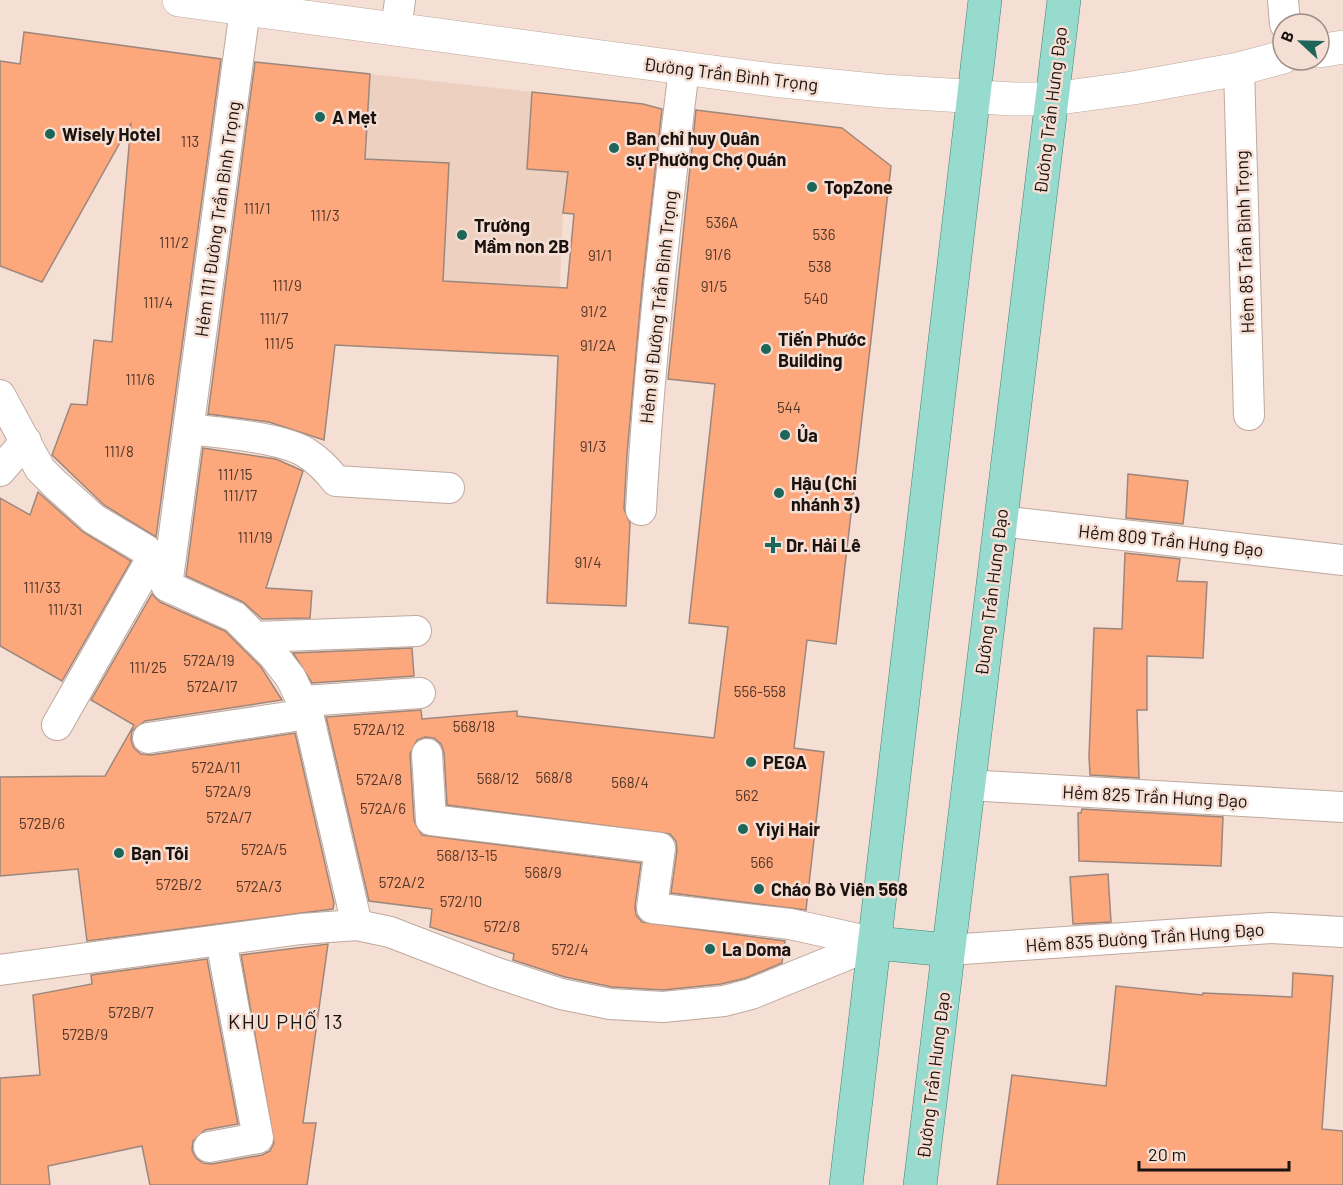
<svg xmlns="http://www.w3.org/2000/svg" width="1343" height="1185" font-family="Barlow,sans-serif">
<style>
.built{fill:#eed0c1}
.building{fill:#fca77c;stroke:#9c877d;stroke-width:1.5}
.lines{fill:none;stroke-linecap:round;stroke-linejoin:round}
.lane-casing{stroke:#bfa99e;stroke-width:32}
.secondary-casing{stroke:#bfa99e;stroke-width:34}
.primary-casing{stroke:#3e8476;stroke-width:34}
.lane{stroke:#fff;stroke-width:30}
.secondary{stroke:#fff;stroke-width:33}
.primary{stroke:#97dace;stroke-width:33}
.poi-dot{fill:#1e665a;stroke:#f5ded3;stroke-width:2}
.labels{text-anchor:middle;dominant-baseline:central;stroke-width:5;stroke-linejoin:round;paint-order:stroke}
.number-label{font-size:15px;fill:#52372a}
.street-label{font-size:18px;fill:#1a120e;stroke:#f5ded3}
.poi-label{font-size:18px;font-weight:bold;fill:#1a120e;stroke:#f5ded3;text-anchor:start}
.neighbourhood-label{font-size:20px;letter-spacing:1.5px;fill:#1a120e;stroke:#f5ded3}
</style>
<rect width="100%" height="100%" fill="#f5ded3"/>
<polygon class="built" points="370,74 532,92 527,168 568,172 563,213 557,356 357,346"/>
<g class="building">
<polygon points="24,32 221,59 156,537 104,505 52,455 71,404 87,405 94,340 112,342 131,123 42,282 0,266 0,61 20,64"/>
<polygon points="255,62 370,74 365,159 449,163 443,281 567,288 574,214 563,213 568,172 527,169 532,92 643,104 662,109 642,287 627,454 624,509 630,523 626,606 547,603 558,356 335,345 324,440 269,422 208,414"/>
<polygon points="696,110 842,128 891,166 836,644 807,640 794,748 824,752 806,910 671,893 677,850 676,841 670,834 447,805 444,753 441,744 434,738 425,737 417,740 410,754 414,821 422,835 641,863 635,906 636,915 642,922 785,941 782,963 746,978 721,984 663,990 612,987 565,977 513,960 514,954 430,927 432,909 369,901 326,717 421,710 422,719 517,711 517,716 714,738 728,627 689,623 715,384 668,379"/>
<polygon points="203,448 276,459 303,471 266,588 312,591 310,618 262,619 243,602 186,576"/>
<polygon points="1128,474 1188,481 1183,524 1126,518"/>
<polygon points="38,492 83,532 131,561 62,681 0,646 0,498 30,515"/>
<polygon points="1125,553 1180,559 1177,581 1207,582 1203,658 1147,656 1147,710 1137,710 1139,778 1090,775 1089,756 1094,628 1122,629"/>
<polygon points="152,594 160,602 225,631 261,667 282,700 145,721 132,731 131,740 134,748 141,754 151,755 295,733 334,903 333,909 87,941 78,869 0,876 0,777 105,776 134,725 91,700"/>
<polygon points="412,648 414,676 312,683 293,653"/>
<polygon points="1082,809 1223,817 1221,866 1079,861 1078,813 1081,813"/>
<polygon points="1108,874 1111,922 1073,924 1070,877"/>
<polygon points="328,944 303,1123 316,1123 307,1185 150,1185 142,1146 48,1166 50,1185 0,1185 0,1078 40,1075 33,995 92,984 91,975 207,959 238,1124 205,1130 193,1141 192,1150 196,1158 203,1163 212,1164 262,1155 270,1151 274,1143 241,955"/>
<polygon points="1293,973 1333,976 1322,1129 1343,1131 1343,1185 997,1185 1012,1075 1106,1086 1116,986 1202,995 1203,993 1292,997"/>
</g>
<g class="lines">
<defs>
<g id="lane">
<polyline points="1283,0 1285,24"/>
<polyline points="396,30 400,0"/>
<polyline points="1239,69 1249,415"/>
<polyline points="0,395 40,469 55,484 94,519 146,550 167,586 235,617 274,656 291,678 308,714 357,925"/>
<path d="M 189,429 C 220,433 279,437 305,452 C 318,460 327,469 336,481 L 449,488"/>
<polyline points="0,471 26,441"/>
<path d="M 641,510 C 649,362 666,216 684,69"/>
<polyline points="1000,521 1343,560"/>
<polyline points="167,586 245,9"/>
<polyline points="255,637 416,631"/>
<polyline points="304,701 420,693"/>
<polyline points="57,725 152,558"/>
<polyline points="148,738 308,714"/>
<polyline points="427,754 431,820 660,848 652,908 790,924 876,943"/>
<polyline points="968,785 1343,807"/>
<polyline points="948,950 1271,928 1343,932"/>
<polyline points="0,970 301,929 357,925 390,932 494,972 561,994 610,1004 663,1007 724,1001 751,994 876,943"/>
<polyline points="209,1147 258,1138 221,940"/>
</g>
<g id="secondary">
<polyline points="179,0 773,80 883,91 1013,99 1052,99 1133,88 1239,69 1283,57"/>
<polyline points="1319,51 1343,47"/>
</g>
<g id="primary">
<polyline points="876,943 948,950"/>
<polyline points="846,1185 985,0"/>
<polyline points="920,1185 1064,0"/>
</g>
</defs>
<use href="#lane" class="lane-casing"/>
<use href="#secondary" class="secondary-casing"/>
<use href="#primary" class="primary-casing"/>
<use href="#lane" class="lane"/>
<use href="#secondary" class="secondary"/>
<use href="#primary" class="primary"/>
</g>
<g class="poi-dot">
<circle cx="320" cy="117" r="6"/>
<circle cx="50" cy="134" r="6"/>
<circle cx="614" cy="148" r="6"/>
<circle cx="812" cy="187" r="6"/>
<circle cx="462" cy="235" r="6"/>
<circle cx="766" cy="349" r="6"/>
<circle cx="785" cy="435" r="6"/>
<circle cx="779" cy="493" r="6"/>
<path d="M770 536h6v6h6v6h-6v6h-6v-6h-6v-6h6z"/>
<circle cx="751" cy="762" r="6"/>
<circle cx="743" cy="829" r="6"/>
<circle cx="119" cy="853" r="6"/>
<circle cx="759" cy="889" r="6"/>
<circle cx="710" cy="949" r="6"/>
</g>
<g class="labels">
<g class="number-label">
<text x="190" y="141">113</text>
<text x="257" y="208">111/1</text>
<text x="325" y="215">111/3</text>
<text x="722" y="222">536A</text>
<text x="824" y="234">536</text>
<text x="174" y="242">111/2</text>
<text x="718" y="254">91/6</text>
<text x="600" y="255">91/1</text>
<text x="820" y="266">538</text>
<text x="287" y="285">111/9</text>
<text x="714" y="286">91/5</text>
<text x="816" y="298">540</text>
<text x="158" y="302">111/4</text>
<text x="594" y="311">91/2</text>
<text x="274" y="318">111/7</text>
<text x="279" y="343">111/5</text>
<text x="598" y="345">91/2A</text>
<text x="140" y="379">111/6</text>
<text x="789" y="407">544</text>
<text x="593" y="446">91/3</text>
<text x="119" y="451">111/8</text>
<text x="235" y="474">111/15</text>
<text x="240" y="495">111/17</text>
<text x="255" y="537">111/19</text>
<text x="588" y="562">91/4</text>
<text x="42" y="587">111/33</text>
<text x="65" y="609">111/31</text>
<text x="209" y="660">572A/19</text>
<text x="148" y="667">111/25</text>
<text x="212" y="686">572A/17</text>
<text x="760" y="691">556-558</text>
<text x="474" y="726">568/18</text>
<text x="379" y="729">572A/12</text>
<text x="216" y="767">572A/11</text>
<text x="554" y="777">568/8</text>
<text x="498" y="778">568/12</text>
<text x="379" y="779">572A/8</text>
<text x="630" y="782">568/4</text>
<text x="228" y="791">572A/9</text>
<text x="747" y="795">562</text>
<text x="383" y="808">572A/6</text>
<text x="229" y="817">572A/7</text>
<text x="42" y="823">572B/6</text>
<text x="264" y="849">572A/5</text>
<text x="467" y="855">568/13-15</text>
<text x="762" y="862">566</text>
<text x="543" y="872">568/9</text>
<text x="402" y="882">572A/2</text>
<text x="179" y="884">572B/2</text>
<text x="259" y="886">572A/3</text>
<text x="461" y="901">572/10</text>
<text x="502" y="926">572/8</text>
<text x="570" y="949">572/4</text>
<text x="131" y="1012">572B/7</text>
<text x="85" y="1034">572B/9</text>
</g>
<g class="street-label">
<text transform="translate(731 74) rotate(7)">Đường Trần Bình Trọng</text>
<text transform="translate(1050 110) rotate(-83)">Đường Trần Hưng Đạo</text>
<text transform="translate(217 219) rotate(-82)">Hẻm 111 Đường Trần Bình Trọng</text>
<text transform="translate(1244 242) rotate(-92)">Hẻm 85 Trần Bình Trọng</text>
<text transform="translate(658 307) rotate(-84)">Hẻm 91 Đường Trần Bình Trọng</text>
<text transform="translate(1171 540) rotate(6)">Hẻm 809 Trần Hưng Đạo</text>
<text transform="translate(991 592) rotate(-83)">Đường Trần Hưng Đạo</text>
<text transform="translate(1155 796) rotate(3)">Hẻm 825 Trần Hưng Đạo</text>
<text transform="translate(1145 937) rotate(-4)">Hẻm 835 Đường Trần Hưng Đạo</text>
<text transform="translate(933 1075) rotate(-83)">Đường Trần Hưng Đạo</text>
</g>
<g class="poi-label">
<text x="332" y="117">A Mẹt</text>
<text x="62" y="134">Wisely Hotel</text>
<text x="626" y="138">Ban chỉ huy Quân<tspan x="626" dy="21">sự Phường Chợ Quán</tspan></text>
<text x="824" y="187">TopZone</text>
<text x="474" y="225">Trường<tspan x="474" dy="21">Mầm non 2B</tspan></text>
<text x="778" y="339">Tiến Phước<tspan x="778" dy="21">Building</tspan></text>
<text x="797" y="435">Ủa</text>
<text x="791" y="483">Hậu (Chi<tspan x="791" dy="21">nhánh 3)</tspan></text>
<text x="786" y="545">Dr. Hải Lê</text>
<text x="763" y="762">PEGA</text>
<text x="755" y="829">Yiyi Hair</text>
<text x="131" y="853">Bạn Tôi</text>
<text x="771" y="889">Cháo Bò Viên 568</text>
<text x="722" y="949">La Doma</text>
</g>
<g class="neighbourhood-label">
<text x="286" y="1021">KHU PHỐ 13</text>
</g>
</g>
<g transform="translate(1301 42) rotate(292)"><circle r="28" fill="#f5ded3" stroke="#9d8c84" stroke-width="1.5"/>
<path d="M0-4.5L10 22L0 15L-10 22Z" fill="#1e665a"/>
<text y="-9" font-size="16" font-weight="bold" text-anchor="middle" fill="#1a120e">B</text>
</g>
<path d="M1139 1161v9h150v-9" fill="none" stroke="#1a120e" stroke-width="3"/>
<text x="1148" y="1161" font-size="18" fill="#1a120e" stroke="#f5ded3" stroke-width="4.5" paint-order="stroke">20 m</text>
</svg>
